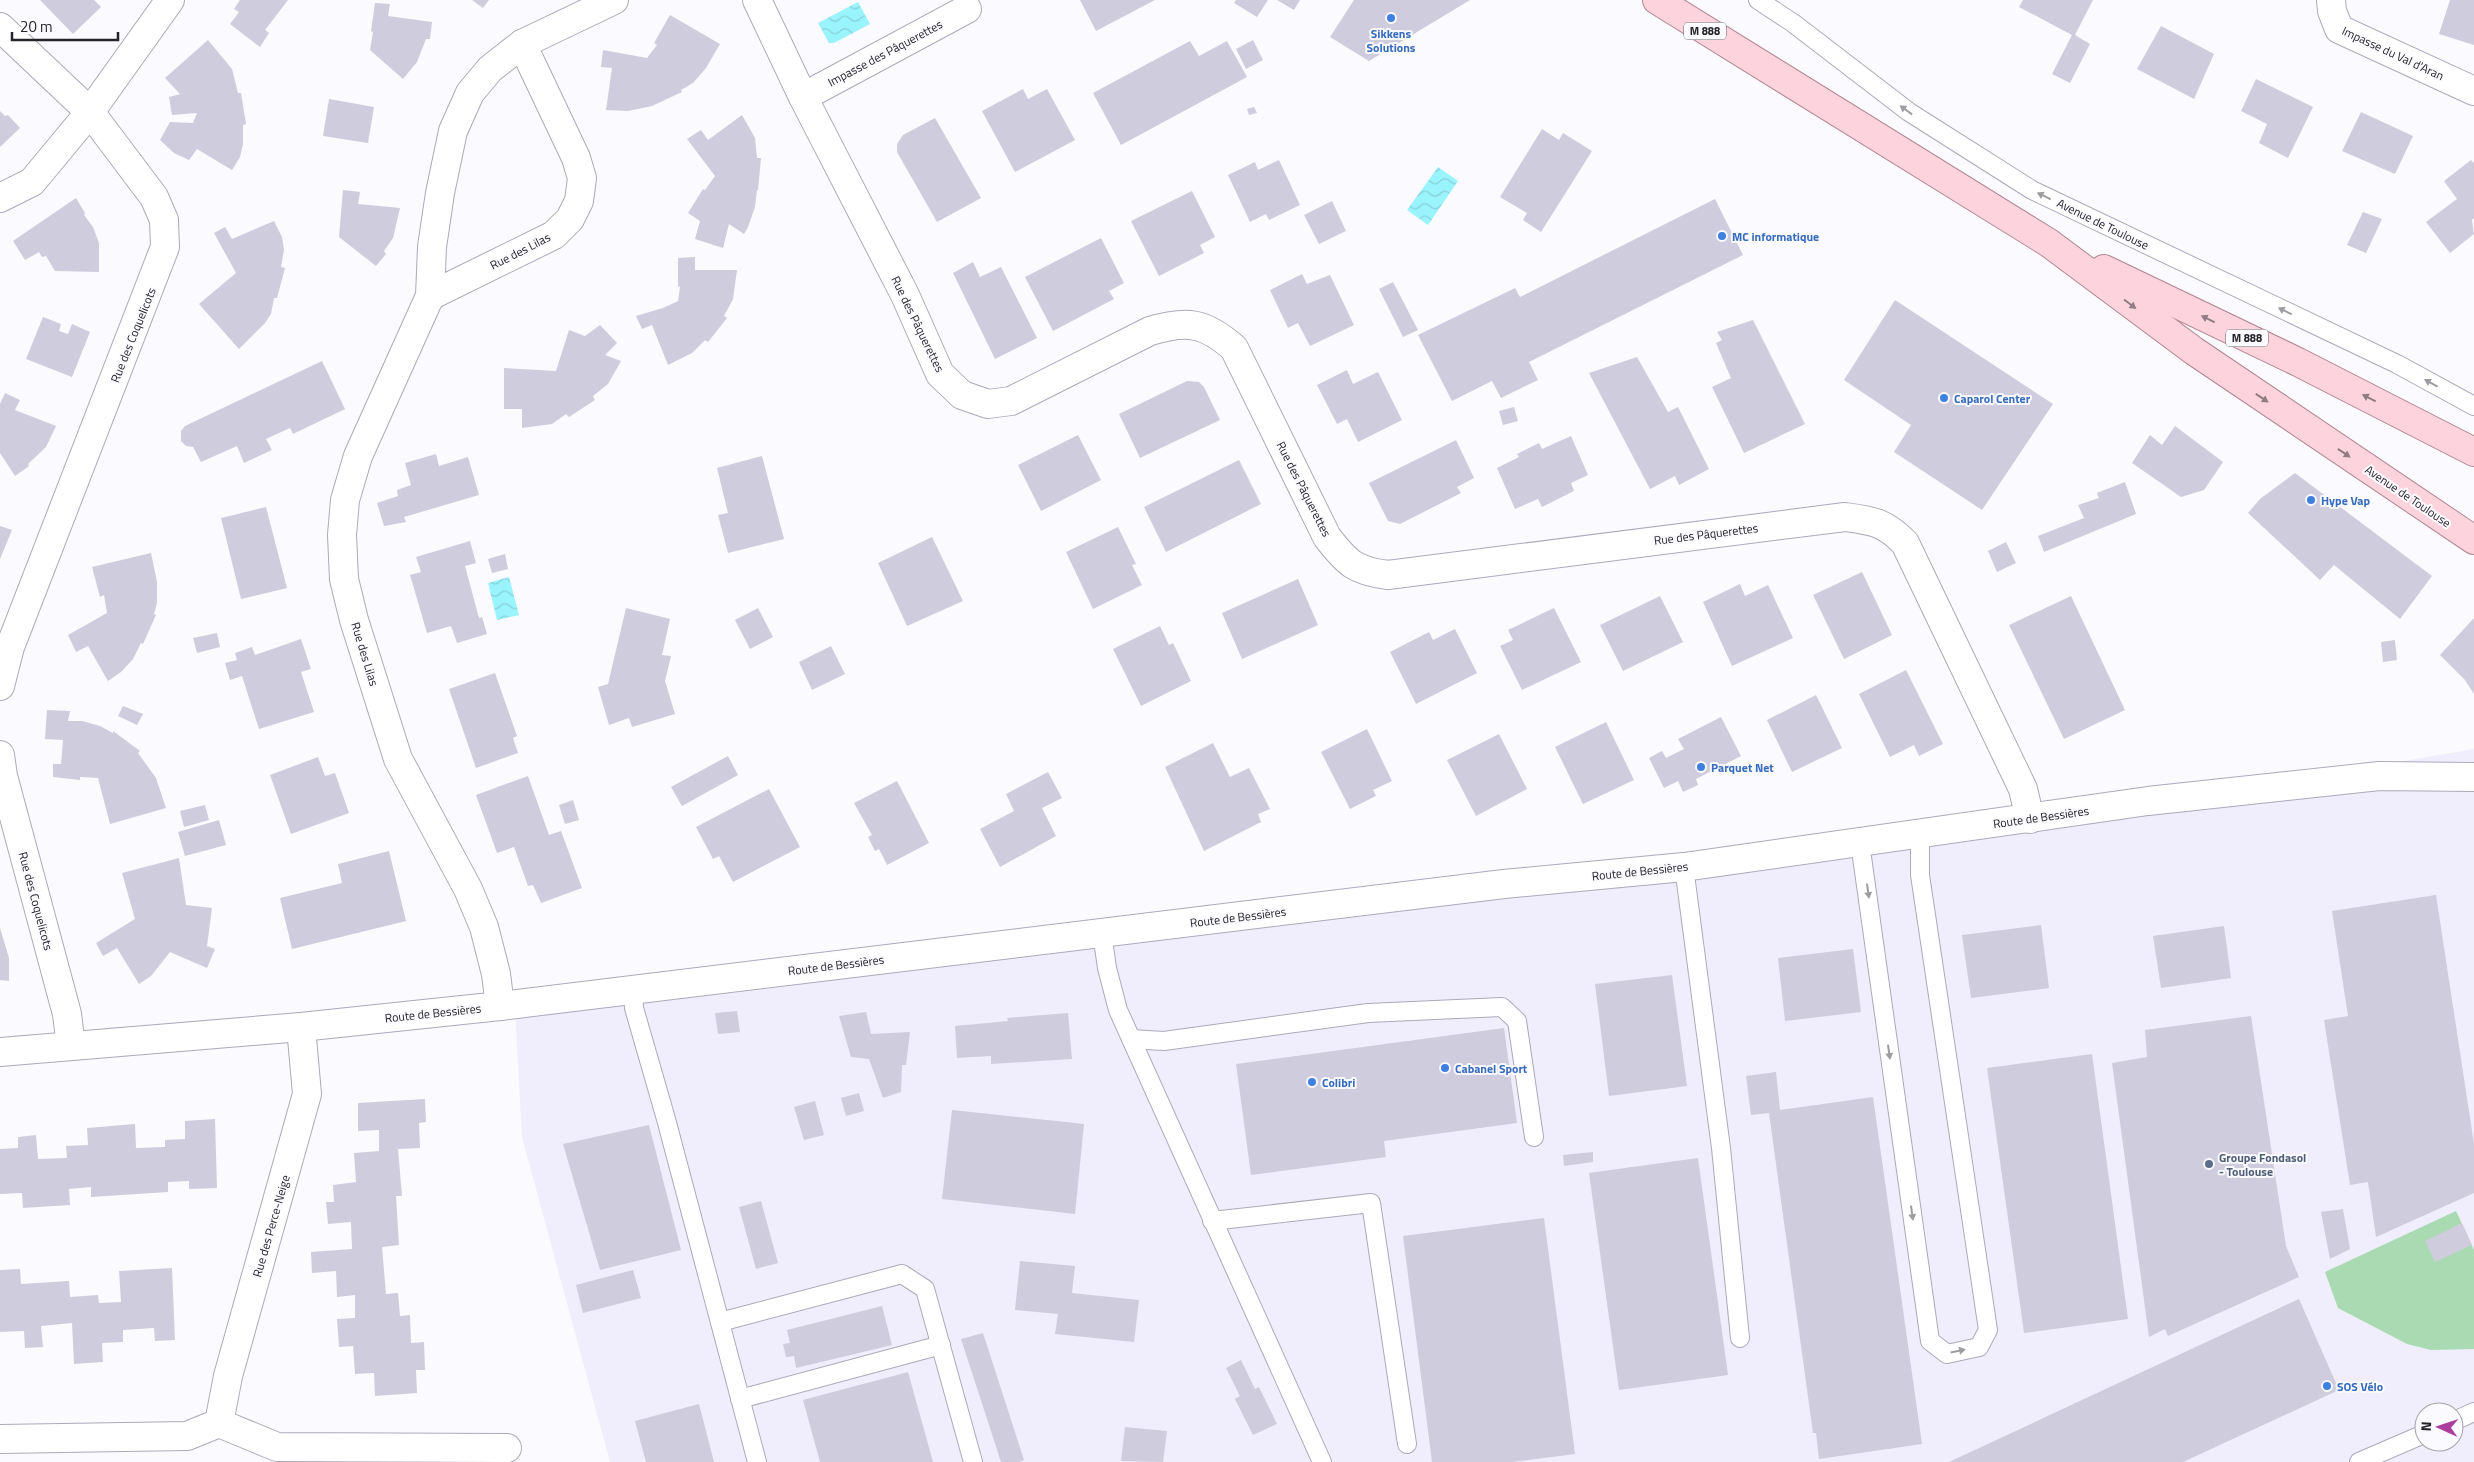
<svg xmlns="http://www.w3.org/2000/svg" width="2474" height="1462" font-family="'Titillium Web',sans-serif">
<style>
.built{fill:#f0edfc;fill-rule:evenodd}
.grass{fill:#a9dab2}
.water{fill:url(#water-waves)}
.building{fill:#cfccde}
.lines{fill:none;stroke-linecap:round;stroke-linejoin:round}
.service-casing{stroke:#aca9ba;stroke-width:20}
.minor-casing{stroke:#aca9ba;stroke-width:30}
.secondary-casing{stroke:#aca9ba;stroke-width:30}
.primary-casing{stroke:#b18490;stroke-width:30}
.service{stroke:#fff;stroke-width:18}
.minor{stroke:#fff;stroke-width:28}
.secondary{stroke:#fff;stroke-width:28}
.primary{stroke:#fdd4dd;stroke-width:28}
.oneway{fill:#9d9ca0}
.oneway2{fill:#917c84}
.shop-dot{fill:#3f7fe0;stroke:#fbfafe;stroke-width:2}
.service-dot{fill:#5c6f8a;stroke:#fbfafe;stroke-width:2}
.labels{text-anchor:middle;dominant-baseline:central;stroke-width:4;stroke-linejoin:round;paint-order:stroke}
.shield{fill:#fbfafe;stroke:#65646a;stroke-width:1}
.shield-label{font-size:11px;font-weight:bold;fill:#25242b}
.shop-label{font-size:12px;font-weight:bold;fill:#366cbe;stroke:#fbfafe;text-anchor:start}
.street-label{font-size:12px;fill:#25242b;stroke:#fbfafe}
.service-label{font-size:12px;font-weight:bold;fill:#4e5e75;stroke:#fbfafe;text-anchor:start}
</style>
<defs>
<pattern id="water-waves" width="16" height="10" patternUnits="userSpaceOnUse" patternTransform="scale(1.25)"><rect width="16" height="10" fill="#9af4fd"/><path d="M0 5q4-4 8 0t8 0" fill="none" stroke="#85d1d9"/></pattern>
</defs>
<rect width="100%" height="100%" fill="#fbfafe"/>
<path class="built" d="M 2474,749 L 2474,1462 L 610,1462 L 522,1137 L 514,989 L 1524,888 L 1921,843 ZM 2424,1412 L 2454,1412 L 2454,1442 L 2424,1442 Z"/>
<polygon class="grass" points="2456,1211 2474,1250 2474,1349 2431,1350 2407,1344 2338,1308 2325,1272"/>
<g class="water">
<polygon points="858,2 870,24 834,43 829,43 818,23"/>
<polygon points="1438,167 1458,181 1428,225 1407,210"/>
<polygon points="509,577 519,615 497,620 488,583"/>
</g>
<g class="building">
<polygon points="40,0 94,0 101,7 73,34"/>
<polygon points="240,0 288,0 265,30 269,33 260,47 230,24 239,12 234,9"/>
<polygon points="472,0 489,0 483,8"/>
<polygon points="1080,0 1155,0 1096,31"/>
<polygon points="1236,0 1268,0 1257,17 1234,3"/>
<polygon points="1277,0 1300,0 1294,10"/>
<polygon points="1354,0 1470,0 1369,61 1330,37"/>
<polygon points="2023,0 2093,0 2075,35 2090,44 2070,83 2052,74 2072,35 2019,7"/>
<polygon points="2450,0 2474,0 2474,45 2439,34"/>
<polygon points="375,3 390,4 388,16 432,22 430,39 426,39 417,62 403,79 370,50 373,32 371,31"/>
<polygon points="670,15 720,44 706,68 693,83 681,90 682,92 652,106 628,111 606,110 612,68 601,67 603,50 647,58 657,45 654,43"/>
<polygon points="2161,26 2214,54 2194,99 2137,69"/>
<polygon points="208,40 232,69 238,93 241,93 246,124 243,125 243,144 240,157 232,170 197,149 189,160 174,153 160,140 170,122 193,123 197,113 172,115 169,97 180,94 165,78"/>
<polygon points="1253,40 1263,60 1246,69 1236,49"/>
<polygon points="1190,41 1199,56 1227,41 1247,77 1121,145 1093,93"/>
<polygon points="2256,79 2313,107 2288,158 2259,143 2267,124 2241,111"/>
<polygon points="1023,89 1028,99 1047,89 1075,140 1015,172 982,111"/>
<polygon points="329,99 374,107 368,143 323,136"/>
<polygon points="1254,107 1257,113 1249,115 1247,109"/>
<polygon points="0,111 5,116 8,115 20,128 0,147"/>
<polygon points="2361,112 2413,136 2395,174 2342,151"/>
<polygon points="742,115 755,138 757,158 761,158 758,190 757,190 755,207 748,227 744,234 729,224 723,248 695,239 700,221 688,213 703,189 705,190 715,176 687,139 701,130 708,140"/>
<polygon points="935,118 981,198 937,222 897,152 897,144 903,135"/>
<polygon points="1542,129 1559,140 1563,133 1592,151 1541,232 1523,220 1527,213 1500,197"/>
<polygon points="1279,160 1300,205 1269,220 1266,214 1250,222 1228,175 1255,162 1258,170"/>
<polygon points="2471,160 2474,163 2474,218 2472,220 2474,234 2450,253 2426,222 2457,199 2444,181"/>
<polygon points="343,190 360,192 358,204 400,208 393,238 384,251 386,254 376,266 339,237"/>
<polygon points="1192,191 1215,237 1200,245 1204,253 1159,276 1131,221"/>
<polygon points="76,198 85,213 84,215 93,227 99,243 99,272 55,271 46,256 42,257 39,252 25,260 13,241"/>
<polygon points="1715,199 1743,255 1529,362 1538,380 1501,398 1492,381 1452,401 1418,335 1515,288 1520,297"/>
<polygon points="1332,201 1346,231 1319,244 1304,215"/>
<polygon points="2363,212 2382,219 2366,253 2347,245"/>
<polygon points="274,221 282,237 284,250 281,267 285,268 277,298 274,298 271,314 265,323 239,349 199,304 236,273 214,233 225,227 232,239"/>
<polygon points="1101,238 1124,283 1109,291 1114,299 1053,331 1025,277"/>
<polygon points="695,257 695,270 737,270 733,299 724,316 727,318 708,342 705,340 692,353 668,365 652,325 642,329 636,316 663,308 678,301 680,287 678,286 678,258"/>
<polygon points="973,262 980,277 1001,267 1037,338 995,359 953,273"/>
<polygon points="1302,274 1307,284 1330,275 1354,325 1310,346 1298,323 1288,328 1270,290"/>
<polygon points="1393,282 1418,330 1403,337 1379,289"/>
<polygon points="1895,300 2053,404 1982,510 1894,452 1911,425 1844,380"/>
<polygon points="43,317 61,324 59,331 68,334 72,324 90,332 72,377 26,359"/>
<polygon points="1753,320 1805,424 1744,453 1712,387 1731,378 1716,343 1722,340 1717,332"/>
<polygon points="600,325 617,343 605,355 621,361 608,384 593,396 595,400 569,417 566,414 552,424 522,428 522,409 504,409 504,368 556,371 569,330 585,336"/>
<polygon points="1637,357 1668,412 1678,407 1709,469 1679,485 1675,476 1650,489 1589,373"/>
<polygon points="322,361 345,409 293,434 290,428 266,439 272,450 244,463 237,446 201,462 193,447 186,446 181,441 181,431 185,426"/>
<polygon points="1347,370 1353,384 1378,372 1402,420 1358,442 1347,419 1337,424 1317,385"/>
<polygon points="1187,381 1199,382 1204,387 1220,420 1140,458 1119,414"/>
<polygon points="5,393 20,400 15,410 56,426 46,447 28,464 29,466 15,476 0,453 0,404"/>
<polygon points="1514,407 1518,421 1503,425 1499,411"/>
<polygon points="2175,426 2223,462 2204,490 2181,497 2132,463 2150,435 2162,445"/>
<polygon points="1078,435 1101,480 1041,511 1018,465"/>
<polygon points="1571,436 1588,475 1571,483 1574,491 1542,507 1538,499 1515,509 1497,468 1519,457 1517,454 1539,443 1542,449"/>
<polygon points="1456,440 1474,478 1457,487 1461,493 1400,524 1388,521 1369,483"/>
<polygon points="436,454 439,466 468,457 479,495 404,517 406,522 384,526 377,503 398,496 397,490 411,485 405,463"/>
<polygon points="762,456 784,539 728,553 718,515 728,513 717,468"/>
<polygon points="1239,460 1261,504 1166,552 1144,507"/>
<polygon points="2295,473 2432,576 2400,619 2334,565 2320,580 2248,513 2260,499"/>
<polygon points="2125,482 2136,514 2044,552 2038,536 2084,518 2078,505 2099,498 2097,493"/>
<polygon points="266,507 287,588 241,599 221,518"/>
<polygon points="0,526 12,530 0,559"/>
<polygon points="1118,527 1136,564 1132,565 1142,585 1093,609 1066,552"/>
<polygon points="932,537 963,601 907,626 878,563"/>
<polygon points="470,541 476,563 465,566 479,618 482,617 487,634 457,643 451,626 427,633 410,575 421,572 416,557"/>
<polygon points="2006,542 2016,563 1997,572 1988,551"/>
<polygon points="151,553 157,582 157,603 154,614 156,615 143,644 141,643 133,659 121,672 108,681 88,646 76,652 68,635 107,613 104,595 100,597 92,567"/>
<polygon points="505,554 508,569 492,573 488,559"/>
<polygon points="1862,572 1892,635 1844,659 1813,595"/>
<polygon points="1298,579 1318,625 1242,659 1222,613"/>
<polygon points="1740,584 1745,596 1768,585 1793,638 1732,666 1703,602"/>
<polygon points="1660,596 1683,642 1623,671 1600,625"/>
<polygon points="2071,596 2125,710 2064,739 2009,625"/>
<polygon points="626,608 670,619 662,655 671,656 665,681 675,714 632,727 629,718 609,725 598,687 608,684"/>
<polygon points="758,608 773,637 750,649 735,620"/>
<polygon points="1554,608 1581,662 1522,690 1500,646 1513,640 1508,630"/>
<polygon points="2474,618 2474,694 2465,680 2440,655"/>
<polygon points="1160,626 1169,645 1173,643 1191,681 1141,706 1113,649"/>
<polygon points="1455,629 1477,673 1416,704 1390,652 1429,632 1433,640"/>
<polygon points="217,633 220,647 197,653 193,638"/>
<polygon points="301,639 311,669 301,672 314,712 259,729 242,676 230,680 225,663 237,660 235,653 252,647 255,655"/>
<polygon points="2395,640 2397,660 2383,662 2381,642"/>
<polygon points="831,646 845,674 812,690 799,662"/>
<polygon points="1906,670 1943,744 1919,756 1914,745 1890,757 1859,694"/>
<polygon points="495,673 517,736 513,738 518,753 476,768 449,689"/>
<polygon points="1816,695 1842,748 1792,772 1767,720"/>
<polygon points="123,706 143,714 137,725 118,716"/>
<polygon points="47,710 70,711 68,721 82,721 100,726 113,733 113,731 140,751 138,753 156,778 166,808 110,824 98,778 80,777 80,780 53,777 53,764 61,764 63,740 45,739"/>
<polygon points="1721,717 1741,756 1696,779 1698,785 1683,792 1678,781 1664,788 1649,758 1662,751 1666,758 1684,749 1678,739"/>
<polygon points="1606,722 1634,780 1583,804 1555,747"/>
<polygon points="1367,729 1392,781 1373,790 1376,796 1350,809 1321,752"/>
<polygon points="1499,734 1527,789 1476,816 1447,760"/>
<polygon points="1213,743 1230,777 1249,768 1270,809 1258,814 1261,822 1204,851 1165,767"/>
<polygon points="728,756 738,775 682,806 671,787"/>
<polygon points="318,757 325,776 335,773 349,813 291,834 270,775"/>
<polygon points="1048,772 1062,798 1042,808 1056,836 1000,867 980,829 1014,811 1006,794"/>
<polygon points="528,776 549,835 561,831 582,888 541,903 533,885 528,886 514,847 497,853 476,795"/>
<polygon points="897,781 929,843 887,865 879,849 875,851 868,837 872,835 854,803"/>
<polygon points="769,789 800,847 733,882 719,856 713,859 696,827"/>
<polygon points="573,800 579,820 565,824 559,805"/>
<polygon points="205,805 209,820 184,827 180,811"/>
<polygon points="219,820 226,845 185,856 178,832"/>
<polygon points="389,851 406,921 292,949 280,898 342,883 338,864"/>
<polygon points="179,858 186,905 212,908 207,946 215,949 207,968 170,952 151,976 139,984 117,948 103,956 96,943 135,919 122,873"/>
<polygon points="2436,895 2474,1144 2474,1193 2376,1237 2368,1182 2350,1185 2324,1020 2348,1016 2332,911"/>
<polygon points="2041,925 2049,988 1971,998 1962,935"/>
<polygon points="2224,926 2231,978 2161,988 2153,936"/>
<polygon points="0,928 9,958 9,981 0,980"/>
<polygon points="1853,949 1861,1012 1785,1021 1778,958"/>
<polygon points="1672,975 1687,1086 1609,1096 1595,984"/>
<polygon points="737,1011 740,1032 718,1034 715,1013"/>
<polygon points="866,1012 871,1034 910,1032 906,1065 902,1065 901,1092 883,1098 869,1059 851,1057 839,1016"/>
<polygon points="1068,1013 1072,1059 991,1064 991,1056 957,1058 955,1026 1008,1021 1007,1018"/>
<polygon points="2251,1016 2286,1246 2299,1277 2168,1336 2165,1329 2149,1337 2112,1063 2147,1057 2145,1030"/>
<polygon points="1504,1028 1517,1123 1384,1141 1386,1157 1251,1175 1236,1064"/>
<polygon points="2092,1054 2128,1319 2024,1333 1987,1068"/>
<polygon points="1776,1072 1780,1110 1873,1097 1922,1444 1819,1459 1816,1433 1813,1433 1769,1113 1751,1115 1746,1076"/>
<polygon points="859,1093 864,1111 846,1116 841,1098"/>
<polygon points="425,1099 426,1122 419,1123 420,1148 398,1149 402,1196 396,1196 399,1245 382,1247 386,1294 398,1293 400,1316 410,1315 411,1343 424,1342 425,1370 416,1370 417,1393 375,1396 374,1373 355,1374 353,1346 339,1347 337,1319 355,1318 355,1295 337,1297 336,1271 312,1273 311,1252 352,1249 351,1222 328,1224 326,1202 334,1202 333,1185 356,1182 354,1153 379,1151 379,1130 358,1131 358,1103"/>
<polygon points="815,1101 824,1135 804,1140 794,1107"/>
<polygon points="952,1110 1084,1124 1075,1214 942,1199"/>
<polygon points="215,1119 217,1188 189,1189 189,1181 168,1182 168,1192 91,1197 91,1187 69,1189 70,1205 23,1208 22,1193 0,1194 0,1149 18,1148 18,1137 36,1135 38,1159 67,1158 66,1146 88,1145 87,1128 135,1124 136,1148 165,1147 165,1140 185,1139 185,1121"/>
<polygon points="649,1125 681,1250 600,1270 563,1144"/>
<polygon points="1593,1152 1593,1162 1564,1166 1563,1155"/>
<polygon points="1698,1158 1728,1375 1619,1390 1589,1173"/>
<polygon points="761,1201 778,1263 756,1269 739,1207"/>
<polygon points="2343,1209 2350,1249 2330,1259 2321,1212"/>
<polygon points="1544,1218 1575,1454 1511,1462 1432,1462 1403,1236"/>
<polygon points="2462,1223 2472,1245 2435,1262 2425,1241"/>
<polygon points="1020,1261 1075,1266 1072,1293 1139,1300 1134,1342 1055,1334 1058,1314 1015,1310"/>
<polygon points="172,1268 175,1340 155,1341 154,1328 123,1330 123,1342 102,1343 103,1362 74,1364 72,1323 41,1326 43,1347 25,1348 24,1331 0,1332 0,1270 20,1269 21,1284 69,1281 70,1297 98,1295 99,1303 121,1302 119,1271"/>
<polygon points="633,1270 641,1298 583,1313 576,1285"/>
<polygon points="2299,1299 2339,1390 2183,1462 1949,1462"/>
<polygon points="882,1306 892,1345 796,1368 794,1356 786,1357 783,1344 790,1343 787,1330"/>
<polygon points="983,1333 1024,1460 1019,1462 1001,1462 961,1339"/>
<polygon points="1241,1360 1255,1389 1259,1387 1277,1424 1253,1435 1235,1399 1240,1396 1226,1368"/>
<polygon points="908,1372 933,1462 820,1462 803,1400"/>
<polygon points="699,1404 714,1462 646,1462 635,1421"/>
<polygon points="1125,1427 1167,1431 1163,1462 1121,1461"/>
</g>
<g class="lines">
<defs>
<g id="service">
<polyline points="1758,0 1793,23 1909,112 2032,190 2397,364 2474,406"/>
<polyline points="1860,843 1930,1341 1947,1354 1979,1347 1988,1330 1920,875 1920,834"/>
<polyline points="1684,867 1721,1148 1740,1338"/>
<polyline points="1102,933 1107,968 1118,1010 1322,1462"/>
<polyline points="633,989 634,1008 666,1119 757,1462"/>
<polyline points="1131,1039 1164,1041 1368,1013 1502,1007 1517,1021 1534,1137"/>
<polyline points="1212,1221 1371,1203 1407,1444"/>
<polyline points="720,1322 902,1274 925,1289 973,1462"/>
<polyline points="740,1399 941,1345"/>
<polyline points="2454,1421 2474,1412"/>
<polyline points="2359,1462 2424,1434"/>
</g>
<g id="minor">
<path d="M 757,0 L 803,97 L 905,295 L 940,374 L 962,395 L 988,404 L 1011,401 L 1150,331 C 1187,320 1204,322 1234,348 L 1327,537 C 1347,563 1355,571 1388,575 L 1845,517 C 1874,521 1884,522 1905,543 L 2023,789 L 2030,819"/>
<polyline points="2331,0 2332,11 2339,29 2474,91"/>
<polyline points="0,27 90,112 154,197 164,220 165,247 10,647 0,686"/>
<polyline points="803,97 967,9"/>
<polyline points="0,198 32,182 90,112 170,0"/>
<polyline points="430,296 554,235 570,219 579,201 582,178 576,158 522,44"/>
<polyline points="0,755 3,776 67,1014 71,1046"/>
<polyline points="500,1006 496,974 484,927 468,889 398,759 354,620 344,579 342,535 345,500 358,456 430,296 432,247 440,193 453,131 470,93 490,69 522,44 614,0"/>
<polyline points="219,1423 277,1447 507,1448"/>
<polyline points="0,1439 187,1436 219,1423 228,1376 307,1094 301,1027"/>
</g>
<polyline id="secondary" points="0,1052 301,1027 500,1006 1504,884 1684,867 2148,801 2379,776 2474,777"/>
<g id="primary">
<polyline points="1657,0 2049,243 2194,351 2474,540"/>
<polyline points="2104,269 2298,362 2474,452"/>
</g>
</defs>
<use href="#service" class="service-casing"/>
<use href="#minor" class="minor-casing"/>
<use href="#secondary" class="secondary-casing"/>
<use href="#primary" class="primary-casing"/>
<use href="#service" class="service"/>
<use href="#minor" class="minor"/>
<use href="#secondary" class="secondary"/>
<use href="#primary" class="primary"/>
</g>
<defs><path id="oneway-solid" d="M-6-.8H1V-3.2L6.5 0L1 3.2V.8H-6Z" transform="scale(1.25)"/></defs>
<g class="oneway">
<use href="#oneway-solid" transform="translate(1906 110) rotate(-144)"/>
<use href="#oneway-solid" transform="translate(2044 196) rotate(-154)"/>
<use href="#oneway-solid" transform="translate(2285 311) rotate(-154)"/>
<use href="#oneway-solid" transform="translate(2431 383) rotate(-151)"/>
<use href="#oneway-solid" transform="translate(1868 891) rotate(82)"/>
<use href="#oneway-solid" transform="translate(1889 1052) rotate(82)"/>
<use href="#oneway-solid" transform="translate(1912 1213) rotate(82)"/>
<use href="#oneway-solid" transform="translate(1958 1351) rotate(-12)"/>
</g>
<g class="oneway2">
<use href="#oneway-solid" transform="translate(2130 304) rotate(37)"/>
<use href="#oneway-solid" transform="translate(2208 319) rotate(-154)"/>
<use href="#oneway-solid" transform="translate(2262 398) rotate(34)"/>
<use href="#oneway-solid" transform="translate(2369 398) rotate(-153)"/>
<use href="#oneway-solid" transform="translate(2344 453) rotate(34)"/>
</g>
<g class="shop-dot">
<circle cx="1391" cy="18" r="5"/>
<circle cx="1722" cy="236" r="5"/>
<circle cx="1944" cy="398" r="5"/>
<circle cx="2311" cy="500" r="5"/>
<circle cx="1701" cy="767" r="5"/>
<circle cx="1445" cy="1068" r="5"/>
<circle cx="1312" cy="1082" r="5"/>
<circle cx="2327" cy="1386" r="5"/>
</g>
<circle class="service-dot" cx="2209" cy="1164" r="5"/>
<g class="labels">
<g class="shield">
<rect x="1684" y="22.5" width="42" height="17" rx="4"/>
<rect x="2226" y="329.5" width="42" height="17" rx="4"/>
</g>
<g class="shield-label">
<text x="1705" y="31">M 888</text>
<text x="2247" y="338">M 888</text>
</g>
<g class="shop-label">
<text x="1391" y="33" text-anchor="middle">Sikkens<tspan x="1391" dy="14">Solutions</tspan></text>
<text x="1732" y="236">MC informatique</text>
<text x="1954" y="398">Caparol Center</text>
<text x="2321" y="500">Hype Vap</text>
<text x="1711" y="767">Parquet Net</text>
<text x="1455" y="1068">Cabanel Sport</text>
<text x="1322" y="1082">Colibri</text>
<text x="2337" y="1386">SOS Vélo</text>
</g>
<g class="street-label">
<text transform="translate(885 53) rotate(-28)">Impasse des Pâquerettes</text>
<text transform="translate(2393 53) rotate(25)">Impasse du Val d'Aran</text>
<text transform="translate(2103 224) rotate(26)">Avenue de Toulouse</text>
<text transform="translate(520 251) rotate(-27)">Rue des Lilas</text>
<text transform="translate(918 324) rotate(64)">Rue des Pâquerettes</text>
<text transform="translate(133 335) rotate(-68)">Rue des Coquelicots</text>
<text transform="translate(1304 489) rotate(63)">Rue des Pâquerettes</text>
<text transform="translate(2408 496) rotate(34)">Avenue de Toulouse</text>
<text transform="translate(1706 534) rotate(-7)">Rue des Pâquerettes</text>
<text transform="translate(365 654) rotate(73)">Rue des Lilas</text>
<text transform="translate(2041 817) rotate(-8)">Route de Bessières</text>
<text transform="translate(1640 871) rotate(-6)">Route de Bessières</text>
<text transform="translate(36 901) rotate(75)">Rue des Coquelicots</text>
<text transform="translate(1238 917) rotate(-7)">Route de Bessières</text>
<text transform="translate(836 965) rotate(-7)">Route de Bessières</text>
<text transform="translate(433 1013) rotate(-6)">Route de Bessières</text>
<text transform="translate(271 1226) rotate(-74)">Rue des Perce-Neige</text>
</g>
<g class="service-label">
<text x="2219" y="1157">Groupe Fondasol<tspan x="2219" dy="14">- Toulouse</tspan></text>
</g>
</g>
<g transform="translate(2439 1427) rotate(273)"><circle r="24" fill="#fbfafe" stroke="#a5a4aa"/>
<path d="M0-4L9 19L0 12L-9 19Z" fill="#ac3e9d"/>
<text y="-8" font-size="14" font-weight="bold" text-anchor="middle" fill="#25242b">N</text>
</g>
<path d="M12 32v8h106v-8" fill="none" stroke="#25242b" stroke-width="2.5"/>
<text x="20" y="32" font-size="15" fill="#25242b" stroke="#fbfafe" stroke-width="4" paint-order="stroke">20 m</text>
</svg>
